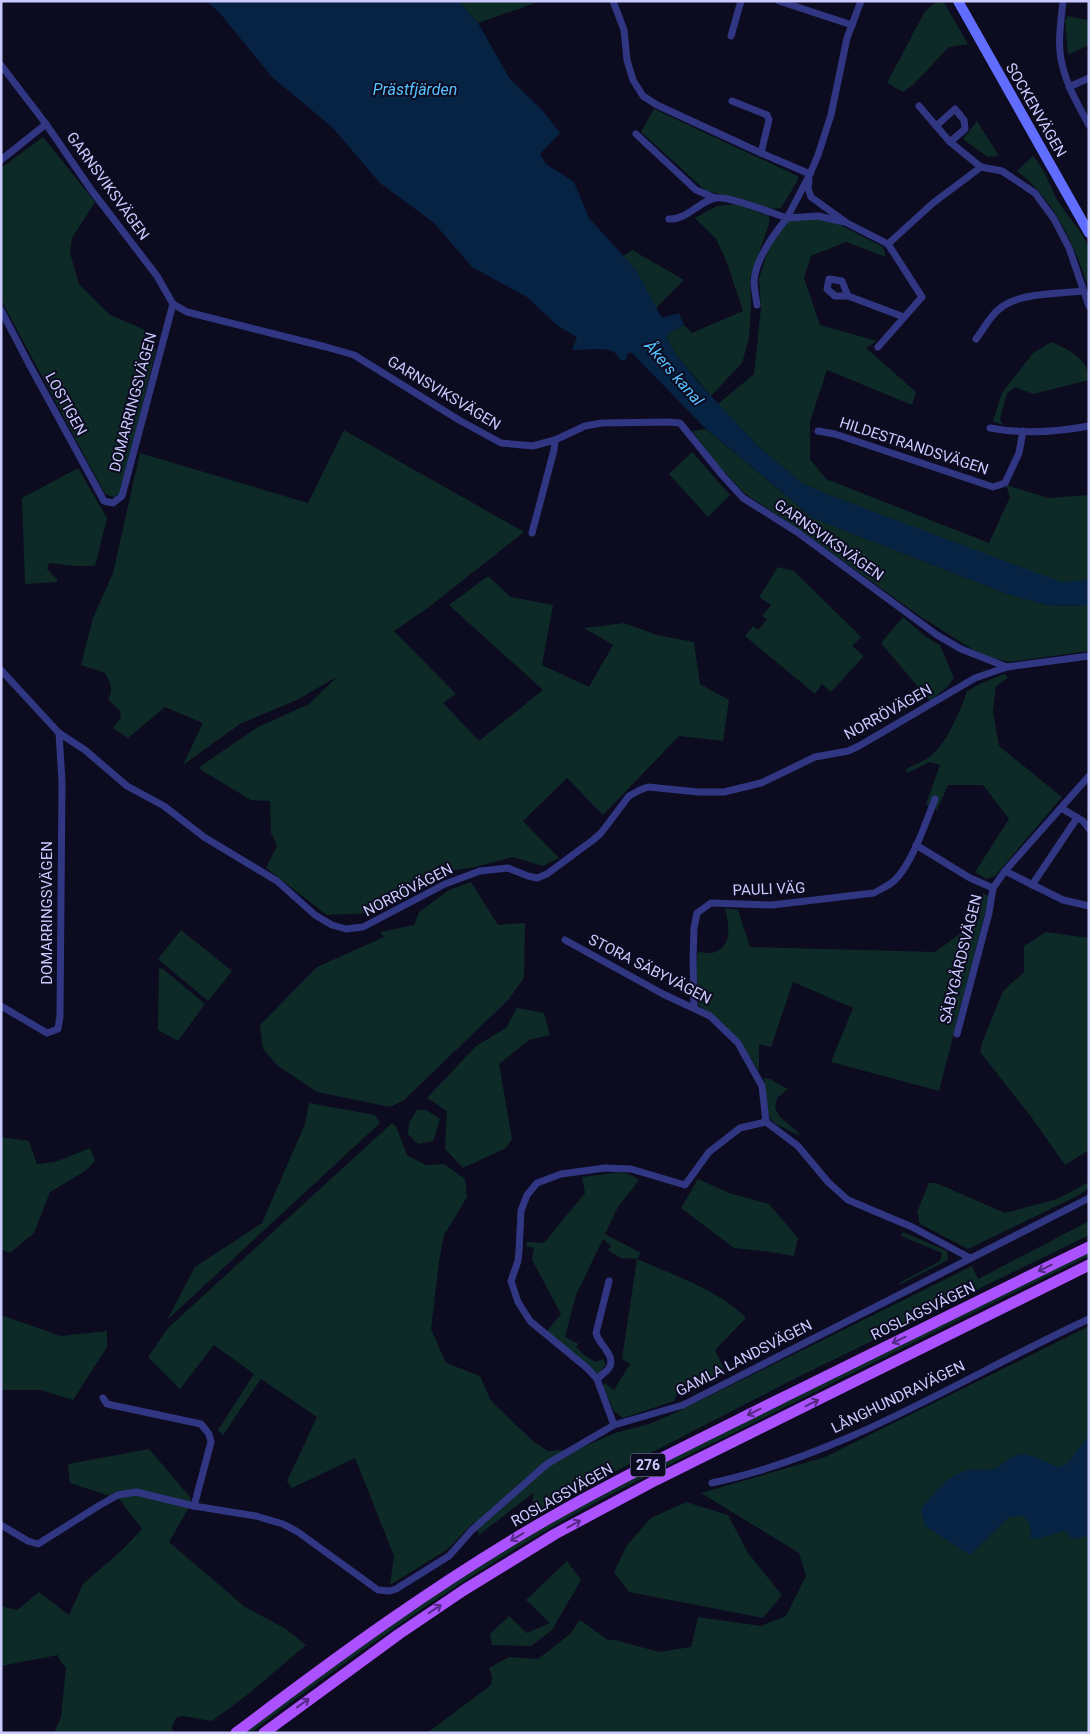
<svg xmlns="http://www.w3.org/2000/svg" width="1090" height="1734" font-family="Roboto,sans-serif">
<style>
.green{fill:#0d2a27}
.water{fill:#072343}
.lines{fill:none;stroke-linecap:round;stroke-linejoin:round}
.street{stroke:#313683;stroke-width:7}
.secondary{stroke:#616dff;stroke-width:10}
.primary{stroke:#ac51ff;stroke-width:11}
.oneway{stroke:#542a84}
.labels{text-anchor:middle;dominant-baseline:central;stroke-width:4;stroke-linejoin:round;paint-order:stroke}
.shield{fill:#0c0b20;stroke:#9191bc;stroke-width:1}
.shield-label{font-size:14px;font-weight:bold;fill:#cacaff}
.street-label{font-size:15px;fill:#cacaff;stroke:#0c0b20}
.water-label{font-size:16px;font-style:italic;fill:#58c2ff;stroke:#0c0b20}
</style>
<rect width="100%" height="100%" fill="#0c0b20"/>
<g class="green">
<polygon points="458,1 541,1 478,23"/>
<polygon points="938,1 943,1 968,44 949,47 914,84 903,92 887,83 925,11"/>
<polygon points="1067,16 1089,20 1089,45 1068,55 1065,21"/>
<polygon points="654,109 798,176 798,180 781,208 771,209 739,198 706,191 641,132"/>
<polygon points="977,121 999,156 988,157 963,139"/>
<polygon points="43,137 95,202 72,238 70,253 79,284 110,315 143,329 150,337 150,345 156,349 121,492 114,497 105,494 1,300 1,168"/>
<path d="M 1033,156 C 1045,169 1050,187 1059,203 C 1067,215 1084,234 1089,248 C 1090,257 1089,280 1089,290 C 1075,246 1055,200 1017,171 Z"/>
<polygon points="737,204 769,216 769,224 750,279 751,305 749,338 742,363 711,396 677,356 666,337 671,332 684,325 692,333 743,311 726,260 716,239 695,218 717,206"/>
<polygon points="819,214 883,247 886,257 846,242 811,256 804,278 820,325 877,341 866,348 916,392 912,405 827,370 810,421 810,459 826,479 989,543 1010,497 1006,485 1048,498 1089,495 1089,580 1061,583 829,495 802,483 757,445 718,404 754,374 761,308 759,279 768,250 780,223"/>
<polygon points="632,250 684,280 656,308 636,270 623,256"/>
<path d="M 1051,342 C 1068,349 1089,359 1089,380 L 1033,394 L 1015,387 L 1007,393 L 1000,419 L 1003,425 L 993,421 L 1002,393 L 1033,353 Z"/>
<polygon points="706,429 813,518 1007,594 1051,606 1089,605 1089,651 1008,662 980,654 921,617 800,530 744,493 716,463 692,431"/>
<path d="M 344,430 L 524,532 L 429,607 L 394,631 L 456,694 L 443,703 L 479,741 L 543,690 L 449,605 L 488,576 L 511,597 L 553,605 L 542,665 L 589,687 L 613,645 L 584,628 L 624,623 L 657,635 L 694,642 L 700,684 L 729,700 L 723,741 L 679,736 L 603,815 L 567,778 L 523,821 L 559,858 L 543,866 L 513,857 L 475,867 L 450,871 L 374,913 L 327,915 L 266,868 L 277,846 L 271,833 L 270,801 L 251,800 L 198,768 L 258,727 L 309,704 L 338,676 L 299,699 L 240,724 L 183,765 L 203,723 L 165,707 L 128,738 L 113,728 L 121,718 L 120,711 L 108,699 C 114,689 110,682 105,673 L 81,665 L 93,618 L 113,573 L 140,453 L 308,503 Z"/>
<polygon points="692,452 730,495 708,517 669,474"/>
<polygon points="78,468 107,518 95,566 75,566 49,563 47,569 56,578 58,582 25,584 22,498"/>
<polygon points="778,567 794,571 861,637 852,646 864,656 831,692 822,684 815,694 745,636 753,626 758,630 767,619 762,616 771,605 759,597"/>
<polygon points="903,617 926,637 940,645 954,678 947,687 930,701 881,643"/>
<path d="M 1004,674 L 1008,678 L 996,686 L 993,711 L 999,746 L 1062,797 L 995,876 L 986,879 L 975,872 L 1009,819 L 983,785 L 948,785 L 937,810 L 926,804 L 940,765 L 930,762 L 907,773 L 906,769 C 914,765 924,761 931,756 C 946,744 961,710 967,691 L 982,683 Z"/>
<polygon points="471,882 498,925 525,923 524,978 508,1000 404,1100 390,1107 317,1092 278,1066 263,1049 260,1025 317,967 384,937 380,932 414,925 419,912 449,890"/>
<path d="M 983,893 L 989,897 L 939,1091 L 831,1062 L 853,1008 L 793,982 L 771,1047 L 759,1044 L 759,1072 L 740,1041 L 718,1019 L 698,1005 C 699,989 694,966 698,952 C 703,952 710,954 715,952 C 734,946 728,922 725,908 L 738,910 L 750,947 L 935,952 L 979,920 Z"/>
<polygon points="181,930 232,971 208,1001 158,959"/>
<polygon points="1046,932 1089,938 1089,1150 1065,1165 1032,1118 980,1052 982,1043 1003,991 1024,972 1024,946"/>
<polygon points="159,968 163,969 205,1004 178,1041 158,1030"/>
<polygon points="517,1008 544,1013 550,1035 529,1040 499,1064 512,1139 506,1148 463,1168 445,1149 447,1111 427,1098 476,1046 506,1028"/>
<polygon points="764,1078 770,1079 788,1089 777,1098 775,1108 779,1116 800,1134 798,1135 776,1124 769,1118"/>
<polygon points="309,1103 375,1115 380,1123 167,1320 195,1267 262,1223 305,1124"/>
<polygon points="417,1110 426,1110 440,1119 433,1141 418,1144 408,1134 409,1123"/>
<polygon points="392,1123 396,1126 407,1155 426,1165 444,1164 465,1179 467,1197 444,1235 439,1262 431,1329 446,1363 480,1376 491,1401 533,1441 548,1451 579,1449 615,1433 649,1424 679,1411 972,1266 978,1279 1089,1221 1089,1235 794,1379 533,1514 533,1493 479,1535 474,1522 448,1549 390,1585 394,1556 355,1458 292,1488 287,1481 317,1417 261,1379 223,1435 218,1430 254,1374 214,1345 180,1389 148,1357 168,1328"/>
<polygon points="1,1137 29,1141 37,1164 55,1162 90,1148 95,1161 85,1171 50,1192 34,1233 10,1253 1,1249"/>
<path d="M 621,1172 L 633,1176 L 639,1180 L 618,1207 L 605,1234 L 641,1253 L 637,1259 C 673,1275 719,1290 746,1318 L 715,1350 L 725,1371 L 678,1392 L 674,1401 L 623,1418 L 614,1411 L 603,1386 L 605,1383 L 614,1390 L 630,1364 L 622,1359 L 637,1259 L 621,1258 L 608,1250 L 611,1246 L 603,1239 L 576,1295 L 565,1337 L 579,1344 L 576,1347 L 584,1355 L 596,1362 L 603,1359 L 606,1365 L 597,1375 L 547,1331 L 561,1314 L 532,1260 L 534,1248 L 526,1246 L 527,1242 L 544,1243 L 585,1193 L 582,1177 Z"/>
<polygon points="698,1179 729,1193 769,1204 798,1238 794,1256 770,1252 734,1248 681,1208"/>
<polygon points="1089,1182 1089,1188 1079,1195 968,1249 920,1224 917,1212 929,1183 936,1183 1005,1213 1057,1199"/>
<polygon points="903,1232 947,1251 948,1260 899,1285 901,1282 940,1261 942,1253 901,1236"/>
<path d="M 1089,1251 L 1089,1256 C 979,1309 871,1364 763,1418 C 696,1452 629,1483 564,1520 C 454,1583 351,1657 250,1733 L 243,1733 C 315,1679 387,1624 463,1576 C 527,1535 594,1499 661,1463 Z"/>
<polygon points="1,1315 61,1336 107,1331 107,1347 73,1400 41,1390 1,1390"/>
<polygon points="1089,1326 1089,1733 427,1733 491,1685 492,1676 489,1668 509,1657 538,1659 570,1634 580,1620 608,1640 615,1640 659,1652 691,1647 698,1617 761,1626 786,1616 806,1576 799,1553 701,1493 825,1457"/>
<polygon points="149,1449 190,1497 191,1504 169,1542 245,1607 286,1629 306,1645 247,1695 212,1721 182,1716 176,1718 172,1726 173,1733 54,1733 61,1717 66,1668 60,1661 58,1655 1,1666 1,1606 17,1610 39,1592 69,1615 83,1584 123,1549 142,1529 119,1499 70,1483 68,1464"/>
<polygon points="686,1502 728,1515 748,1553 782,1595 763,1618 629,1592 614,1572 627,1545 651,1518"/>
<polygon points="567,1561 581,1580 552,1630 531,1646 492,1645 490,1634 509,1616 527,1633 550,1623 526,1600"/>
</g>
<g class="water">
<path d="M 206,1 L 458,1 L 478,23 L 510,79 L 543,111 L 560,133 L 540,154 L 546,164 L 574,182 L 589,218 L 636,270 L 662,318 L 679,313 L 684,325 L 671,332 L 666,337 L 677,356 L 697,381 L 757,445 L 802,483 L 829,495 L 1061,582 L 1089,580 L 1089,605 L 1051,606 L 1007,594 L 813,518 L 703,426 L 632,353 L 628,353 L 626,360 L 620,360 C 615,343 586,351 572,350 L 577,337 L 558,326 L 527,297 L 472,267 L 434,223 L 380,183 L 332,127 L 272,77 L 219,12 Z"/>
<path d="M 1089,1438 L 1089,1536 L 1072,1539 L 1065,1531 L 1037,1539 L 1030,1538 C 1032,1527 1030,1522 1021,1515 L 1009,1517 L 970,1555 L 925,1526 L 921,1509 C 934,1495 946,1476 965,1471 C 975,1468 985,1472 996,1468 C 1004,1464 1013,1453 1023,1454 C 1037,1456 1047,1463 1059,1467 L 1068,1463 L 1086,1439 Z"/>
</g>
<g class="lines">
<g class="street">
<polyline points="613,1 624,30 627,60 633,80 643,96 657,105 761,153 810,174"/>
<polyline points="779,1 852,25"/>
<path d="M 1063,1 C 1061,21 1057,44 1062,64 C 1067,86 1078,105 1089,125"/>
<polyline points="731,36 741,1"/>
<polyline points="1,65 46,124 92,191 157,276 173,304 187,312 326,347 354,355 459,420 501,443 533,446 555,440 585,426 602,423 668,422 680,423 722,475 743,498 797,532 937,635 961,649 1007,667"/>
<polyline points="1069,87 1089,78"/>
<polyline points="732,101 767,115 769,120 761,153"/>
<polyline points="919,106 950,142 981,167"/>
<polyline points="936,126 955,109 964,120 965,129 950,142"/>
<polyline points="636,134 696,190 715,198"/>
<polyline points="1,160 46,124"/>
<polyline points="809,180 808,188 811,197 847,223 888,244 922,297 878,347"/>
<path d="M 669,219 C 687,220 698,202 715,198 C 728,195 771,213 787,218 L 810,174 L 818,155 L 831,115 L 847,38 L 861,1"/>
<polyline points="888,244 933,203 981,167 1002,171 1035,193 1054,219 1069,248 1089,306"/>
<polyline points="848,296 835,296 827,289 829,279 842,281 848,296 904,317"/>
<path d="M 757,305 C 756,297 754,288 754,281 C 756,258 773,235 787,218 L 818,216 L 844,222"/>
<polyline points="1,310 29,364 104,501 113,503 122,496 173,304"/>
<path d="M 976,339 C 983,330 989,318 997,311 C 1016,292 1057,294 1083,291"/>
<path d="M 990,428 C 1022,434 1057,432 1089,426"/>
<polyline points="818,431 835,434 993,487 1005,483 1019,453 1023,431"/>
<polyline points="532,533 554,450 555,440"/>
<polyline points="1,670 59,733 85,750 127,786 164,806 204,837 277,881 315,915 332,925 346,929 363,927 445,884 480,871 508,868 528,876 537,878 547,874 593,840 601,833 629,796 640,790 648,787 698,792 724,792 761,783 815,757 848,751 859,746 975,678 1007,667 1089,656"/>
<polyline points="1061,808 1083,821 1089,829"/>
<polyline points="916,845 970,878 993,888"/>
<polyline points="1005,871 1063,900 1089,906"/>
<polyline points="1032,885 1077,818"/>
<polyline points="565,940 663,994 710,1016 738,1043 762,1086 766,1122 798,1146 828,1182 848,1200 912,1227 970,1258"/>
<polyline points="1,1006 47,1033 58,1029 60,1016 62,782 59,733"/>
<path d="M 694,1008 L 693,958 L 694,928 L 697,913 L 711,903 L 772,905 L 874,893 C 881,889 888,886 894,881 C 912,864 926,822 935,799"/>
<polyline points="957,1034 989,913 993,888 1005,871 1089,776"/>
<path d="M 597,1379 C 600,1376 606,1372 609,1368 C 617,1356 598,1344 596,1333 L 609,1281"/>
<polyline points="103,1398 107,1404 201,1424 209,1434 211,1442 194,1506"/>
<polyline points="614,1425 597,1379 587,1368 530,1321 518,1302 511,1281 518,1261 519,1251 521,1211 527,1195 537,1183 561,1174 605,1168 631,1169 685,1185 709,1152 740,1128 766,1122"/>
<path d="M 712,1483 C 847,1454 965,1376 1089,1319"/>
<polyline points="1,1525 28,1541 38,1544 100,1505 118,1495 136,1492 194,1506 256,1516 283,1524 298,1532 378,1590 390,1591 396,1589 449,1556 472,1530 547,1464 614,1425 683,1405 1089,1198"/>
</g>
<polyline class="secondary" points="958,1 1089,233"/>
<g class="primary">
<path d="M 236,1733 C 336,1657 437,1583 546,1520 C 621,1477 700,1439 778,1400 C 882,1349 985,1297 1089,1247"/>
<polyline points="264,1733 399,1634 464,1590 555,1534 656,1480 1089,1265"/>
</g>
</g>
<defs><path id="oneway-shaft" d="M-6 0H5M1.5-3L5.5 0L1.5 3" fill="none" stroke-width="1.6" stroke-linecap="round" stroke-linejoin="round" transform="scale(1.25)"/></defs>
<g class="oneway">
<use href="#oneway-shaft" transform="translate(1045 1268) rotate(154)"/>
<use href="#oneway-shaft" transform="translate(899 1340) rotate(154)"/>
<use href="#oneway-shaft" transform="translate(812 1403) rotate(-26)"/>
<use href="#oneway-shaft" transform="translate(754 1412) rotate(154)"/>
<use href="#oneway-shaft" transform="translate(574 1524) rotate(-29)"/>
<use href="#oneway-shaft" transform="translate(517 1537) rotate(149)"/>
<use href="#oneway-shaft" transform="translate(435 1609) rotate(-34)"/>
<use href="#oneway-shaft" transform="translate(303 1703) rotate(-36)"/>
</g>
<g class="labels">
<rect class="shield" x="630.5" y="1453.5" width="35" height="23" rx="4"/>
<g class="shield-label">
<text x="648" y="1465">276</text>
</g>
<g class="street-label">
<text transform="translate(1036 110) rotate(60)">SOCKENVÄGEN</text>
<text transform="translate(108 186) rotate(54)">GARNSVIKSVÄGEN</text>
<text transform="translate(444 393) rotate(31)">GARNSVIKSVÄGEN</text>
<text transform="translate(133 402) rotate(-75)">DOMARRINGSVÄGEN</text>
<text transform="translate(66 404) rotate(61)">LOSTIGEN</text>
<text transform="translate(914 446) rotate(18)">HILDESTRANDSVÄGEN</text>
<text transform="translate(829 540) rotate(35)">GARNSVIKSVÄGEN</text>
<text transform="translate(888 712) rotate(-29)">NORRÖVÄGEN</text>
<text transform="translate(769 889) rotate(-2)">PAULI VÄG</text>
<text transform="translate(408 890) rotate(-27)">NORRÖVÄGEN</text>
<text transform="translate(47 913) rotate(-90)">DOMARRINGSVÄGEN</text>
<text transform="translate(961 959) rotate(-76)">SÄBYGÅRDSVÄGEN</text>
<text transform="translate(650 969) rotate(27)">STORA SÄBYVÄGEN</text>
<text transform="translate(923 1311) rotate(-26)">ROSLAGSVÄGEN</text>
<text transform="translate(744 1358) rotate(-27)">GAMLA LANDSVÄGEN</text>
<text transform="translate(898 1397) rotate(-26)">LÅNGHUNDRAVÄGEN</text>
<text transform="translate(562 1495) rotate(-29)">ROSLAGSVÄGEN</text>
</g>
<g class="water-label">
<text x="415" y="89">Prästfjärden</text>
<text transform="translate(674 373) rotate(49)">Åkers kanal</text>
</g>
</g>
<rect width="1090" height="1734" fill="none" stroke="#cacaff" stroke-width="5"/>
</svg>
